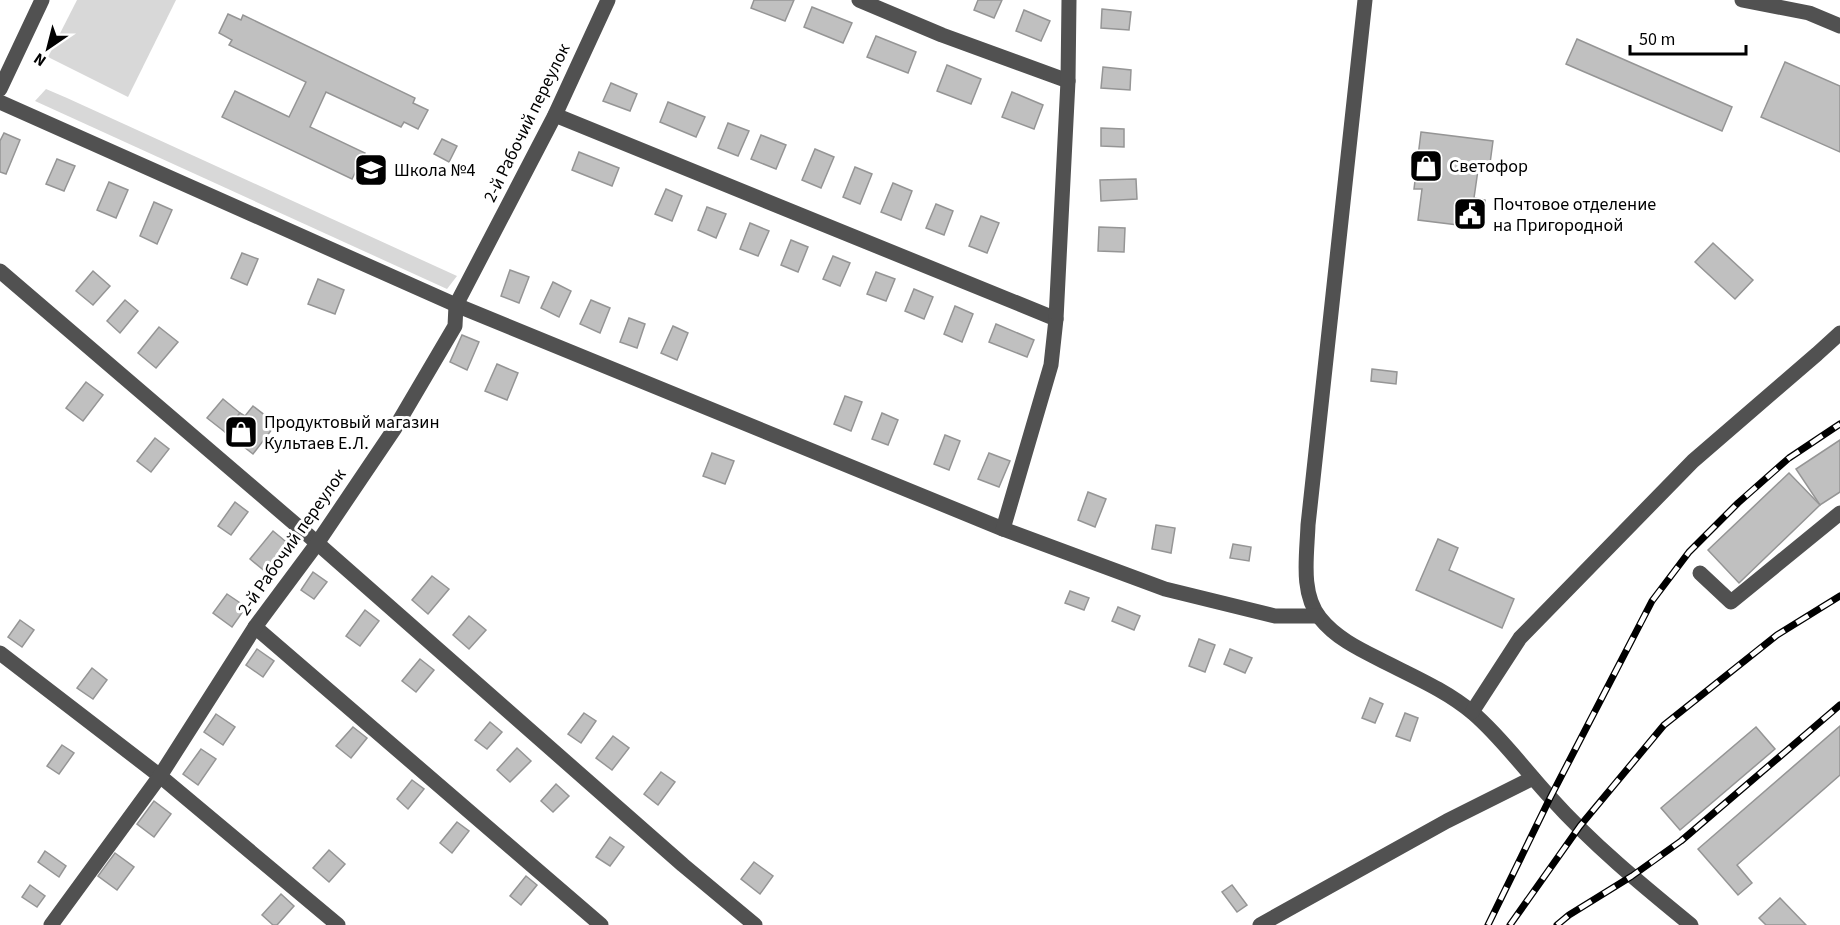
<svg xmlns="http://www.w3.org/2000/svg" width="1840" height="925" font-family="'Source Sans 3',sans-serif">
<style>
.green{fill:#d8d8d8}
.building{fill:#c0c0c0;stroke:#959595;stroke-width:1.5}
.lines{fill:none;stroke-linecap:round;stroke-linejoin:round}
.minor{stroke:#515151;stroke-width:15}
.rail-casing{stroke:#000;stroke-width:7}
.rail{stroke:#fff;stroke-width:4.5;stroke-dasharray:14;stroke-linecap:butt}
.labels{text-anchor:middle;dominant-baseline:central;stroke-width:6;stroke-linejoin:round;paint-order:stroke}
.street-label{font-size:18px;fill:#000;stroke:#fff}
.poi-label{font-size:18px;fill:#000;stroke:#fff;text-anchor:start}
</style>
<rect width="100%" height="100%" fill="#fff"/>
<g class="green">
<polygon points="77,0 176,0 128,97 48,57"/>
<polygon points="46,89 67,98 457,276 447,289 35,101"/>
</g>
<g class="building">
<polygon points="754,0 794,0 785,21 751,8"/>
<polygon points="978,0 1002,0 994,18 974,10"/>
<polygon points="812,7 852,23 843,43 804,27"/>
<polygon points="1102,9 1131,12 1129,30 1101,28"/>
<polygon points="1024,10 1050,21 1041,41 1016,31"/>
<polygon points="228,14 241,20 243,15 415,98 413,103 428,110 418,129 404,122 401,127 326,92 310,127 365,153 352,179 222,117 235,91 289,117 306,82 229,45 232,40 219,33"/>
<polygon points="876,36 916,52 908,73 867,57"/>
<polygon points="1577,39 1732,107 1722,131 1566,64"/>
<polygon points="1785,62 1840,86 1840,152 1761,117"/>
<polygon points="947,65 981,79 971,104 937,91"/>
<polygon points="1103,67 1131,70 1130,90 1101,88"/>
<polygon points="611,83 637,94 630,111 603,101"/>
<polygon points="1012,92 1043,105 1034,129 1002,117"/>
<polygon points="668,102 705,117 696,137 660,122"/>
<polygon points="728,123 749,131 738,156 718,148"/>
<polygon points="1101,128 1124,129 1124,147 1101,146"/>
<polygon points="1421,132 1493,141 1489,171 1478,170 1474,198 1485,200 1482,228 1418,220 1422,189 1414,189"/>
<polygon points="4,133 20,140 6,174 0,172 0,141"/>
<polygon points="761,135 786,145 776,169 751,159"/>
<polygon points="442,139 457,146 449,162 434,154"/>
<polygon points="815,149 834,157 821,188 802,180"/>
<polygon points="579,152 619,168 612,186 572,170"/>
<polygon points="57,159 75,166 64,191 46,184"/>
<polygon points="855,167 872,174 860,204 843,197"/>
<polygon points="1136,179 1137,199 1101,201 1100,180"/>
<polygon points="109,182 128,190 116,218 97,210"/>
<polygon points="893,183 912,191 901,220 881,212"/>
<polygon points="666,189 682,196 672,221 655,214"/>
<polygon points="154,202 172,210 157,244 140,236"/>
<polygon points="936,204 953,211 944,235 926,228"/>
<polygon points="707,207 726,214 716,238 698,230"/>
<polygon points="981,216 999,223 987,253 969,246"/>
<polygon points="750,223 769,231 758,256 740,249"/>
<polygon points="1099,227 1125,228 1124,252 1098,251"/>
<polygon points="791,240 808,247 798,272 781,265"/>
<polygon points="1713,243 1753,280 1735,299 1695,262"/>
<polygon points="242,253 258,259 247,285 231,278"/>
<polygon points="833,256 850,263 840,286 823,279"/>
<polygon points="510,270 529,277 519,303 501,296"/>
<polygon points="93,271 110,286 93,305 76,291"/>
<polygon points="876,272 895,279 886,301 867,294"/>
<polygon points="318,279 344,290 335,314 308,304"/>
<polygon points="553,282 571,291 559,317 541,308"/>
<polygon points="914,289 933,297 924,319 905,311"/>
<polygon points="125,300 138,311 120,333 107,321"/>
<polygon points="591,300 610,308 600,333 580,324"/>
<polygon points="955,306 973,314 962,342 944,334"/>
<polygon points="629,318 645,324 637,348 620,342"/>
<polygon points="996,324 1034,340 1027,357 989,342"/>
<polygon points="673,326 688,333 677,360 661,353"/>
<polygon points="159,327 178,342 156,368 138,353"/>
<polygon points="462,335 479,342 467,370 450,362"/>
<polygon points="497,364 518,373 507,400 485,391"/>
<polygon points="1372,369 1397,372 1396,384 1371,381"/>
<polygon points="86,382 103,395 83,421 66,408"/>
<polygon points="845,396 862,402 851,431 834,424"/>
<polygon points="223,399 240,413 225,432 207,418"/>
<polygon points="253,406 276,424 253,454 225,432 240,413 245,416"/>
<polygon points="882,413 898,420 888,445 872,439"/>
<polygon points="945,435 960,441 949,470 934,464"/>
<polygon points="155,438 169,449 151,472 137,461"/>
<polygon points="1840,440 1840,492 1820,505 1796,469"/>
<polygon points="712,453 734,461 725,484 703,476"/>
<polygon points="989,453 1010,461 999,487 978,479"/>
<polygon points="1789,473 1820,505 1739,583 1708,550"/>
<polygon points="1088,492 1106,499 1095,527 1078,520"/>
<polygon points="235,502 248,512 231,535 218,526"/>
<polygon points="1156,525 1175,528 1171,553 1152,549"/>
<polygon points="273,531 290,545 267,573 250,559"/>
<polygon points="1438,539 1458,548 1449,570 1514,599 1502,628 1416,590"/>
<polygon points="1233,544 1251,547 1249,561 1230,558"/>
<polygon points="313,572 327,582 314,599 301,590"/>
<polygon points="432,576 449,589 428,614 412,600"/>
<polygon points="1070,591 1089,598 1084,610 1065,603"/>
<polygon points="227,594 246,607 232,627 213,613"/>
<polygon points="1118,607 1140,616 1134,630 1112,621"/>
<polygon points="365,610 379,621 360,646 346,636"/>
<polygon points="469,616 486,630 469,649 453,635"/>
<polygon points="20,620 34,630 22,647 8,637"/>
<polygon points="1199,639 1215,645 1205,672 1189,666"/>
<polygon points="257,649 274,661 263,677 246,665"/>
<polygon points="1230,649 1252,658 1245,673 1224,664"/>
<polygon points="420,659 434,670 416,692 402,681"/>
<polygon points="92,668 107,680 93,699 77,688"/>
<polygon points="1370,698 1383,704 1375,723 1362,718"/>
<polygon points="584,713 596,721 581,743 568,734"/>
<polygon points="1405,713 1418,718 1410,741 1396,736"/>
<polygon points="216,714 235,727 223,745 204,732"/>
<polygon points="490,722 502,732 487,749 475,740"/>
<polygon points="1840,726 1840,775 1737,865 1752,883 1738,895 1698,849"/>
<polygon points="353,727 367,738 351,758 336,746"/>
<polygon points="1756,727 1775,749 1680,830 1661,808"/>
<polygon points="613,736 629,748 612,770 596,758"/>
<polygon points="62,745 74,753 59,774 47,766"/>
<polygon points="517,748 531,761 510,782 497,770"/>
<polygon points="201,749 216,759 198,785 183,774"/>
<polygon points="661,772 675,782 658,805 644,794"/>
<polygon points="412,780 424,789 408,809 397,799"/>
<polygon points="556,784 569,796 553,812 541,801"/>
<polygon points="154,801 171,814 154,837 137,824"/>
<polygon points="457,822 469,831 452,853 440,843"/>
<polygon points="610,837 624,847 610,866 596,857"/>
<polygon points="329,850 345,864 329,882 313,868"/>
<polygon points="45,851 66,866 59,877 38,862"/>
<polygon points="115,853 134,867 117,890 98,876"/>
<polygon points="754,862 773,876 760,894 741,879"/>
<polygon points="526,876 537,885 521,905 510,896"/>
<polygon points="30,885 45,896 37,907 22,897"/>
<polygon points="1232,885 1247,905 1237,912 1222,892"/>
<polygon points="281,894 294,906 277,925 273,925 262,915"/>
<polygon points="1780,898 1806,925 1766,925 1759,918"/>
</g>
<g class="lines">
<g class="minor">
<polyline points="859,0 942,35 1068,81"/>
<path d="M 1365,0 L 1308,525 C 1307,555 1300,593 1320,618 C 1335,637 1357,648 1379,659 C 1410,675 1446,690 1473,713 C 1502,738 1524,769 1550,797 C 1592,844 1642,885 1691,925"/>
<polyline points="1742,0 1809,13 1840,26"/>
<polyline points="0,89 42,0"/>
<polyline points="0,102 456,305 1003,529 1165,589 1275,616 1318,616"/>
<polyline points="555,115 1056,319"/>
<polyline points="0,271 308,535 683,865 755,925"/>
<polyline points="1003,529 1051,365 1056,319 1068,81 1069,0"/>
<polyline points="1700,573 1731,602 1840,513"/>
<polyline points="255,627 601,925"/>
<polyline points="0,653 160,776 338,925"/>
<polyline points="1472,712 1520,638 1693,461 1817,354 1840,333"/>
<polyline points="51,925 160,776 255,627 316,545 395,428 455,326 456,305 555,115 608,0"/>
<polyline points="1260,925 1447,821 1533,778"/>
</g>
<defs>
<g id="rail">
<polyline points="1488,925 1550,798 1652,601 1689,552 1738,503 1789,458 1840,424"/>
<polyline points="1510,925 1580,826 1664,725 1777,635 1840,596"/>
<polyline points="1557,925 1569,915 1632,876 1681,841 1840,705"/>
</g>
</defs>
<use href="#rail" class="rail-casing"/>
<use href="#rail" class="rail"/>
</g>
<defs>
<symbol id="shop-square" viewBox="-11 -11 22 22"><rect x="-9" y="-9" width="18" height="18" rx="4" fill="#000" stroke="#fff"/><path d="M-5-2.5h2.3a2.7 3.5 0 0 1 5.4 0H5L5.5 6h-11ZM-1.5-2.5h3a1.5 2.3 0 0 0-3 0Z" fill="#fff"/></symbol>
<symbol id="school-square" viewBox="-11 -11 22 22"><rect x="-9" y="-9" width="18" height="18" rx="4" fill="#000" stroke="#fff"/><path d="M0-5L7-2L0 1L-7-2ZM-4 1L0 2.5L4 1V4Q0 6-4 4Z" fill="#fff"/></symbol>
<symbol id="civic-square" viewBox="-11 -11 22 22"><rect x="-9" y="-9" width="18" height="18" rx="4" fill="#000" stroke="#fff"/><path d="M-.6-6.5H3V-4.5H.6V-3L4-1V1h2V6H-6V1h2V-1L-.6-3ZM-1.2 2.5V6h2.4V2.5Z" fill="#fff"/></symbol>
</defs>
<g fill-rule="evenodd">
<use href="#shop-square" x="1407" y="147" width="38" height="38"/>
<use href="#school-square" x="352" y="151" width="38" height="38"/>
<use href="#civic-square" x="1451" y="195" width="38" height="38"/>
<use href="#shop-square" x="222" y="413" width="38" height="38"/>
</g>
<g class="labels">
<g class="street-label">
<text transform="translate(527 123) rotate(-64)">2-й Рабочий переулок</text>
<text transform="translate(292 542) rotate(-55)">2-й Рабочий переулок</text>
</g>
<g class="poi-label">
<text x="1449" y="166">Светофор</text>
<text x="394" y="170">Школа №4</text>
<text x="1493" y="204">Почтовое отделение<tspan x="1493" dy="21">на Пригородной</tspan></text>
<text x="264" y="422">Продуктовый магазин<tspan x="264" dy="21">Культаев Е.Л.</tspan></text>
</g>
</g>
<g transform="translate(48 48) rotate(215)" stroke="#ffffff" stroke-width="4.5" paint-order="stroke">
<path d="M0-4.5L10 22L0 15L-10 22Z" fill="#000000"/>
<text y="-9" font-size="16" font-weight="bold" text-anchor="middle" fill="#000000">N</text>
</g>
<path d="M1630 45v9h116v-9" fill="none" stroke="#000000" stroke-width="3"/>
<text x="1639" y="45" font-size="18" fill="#000000" stroke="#ffffff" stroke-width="4.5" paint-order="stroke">50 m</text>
</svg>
